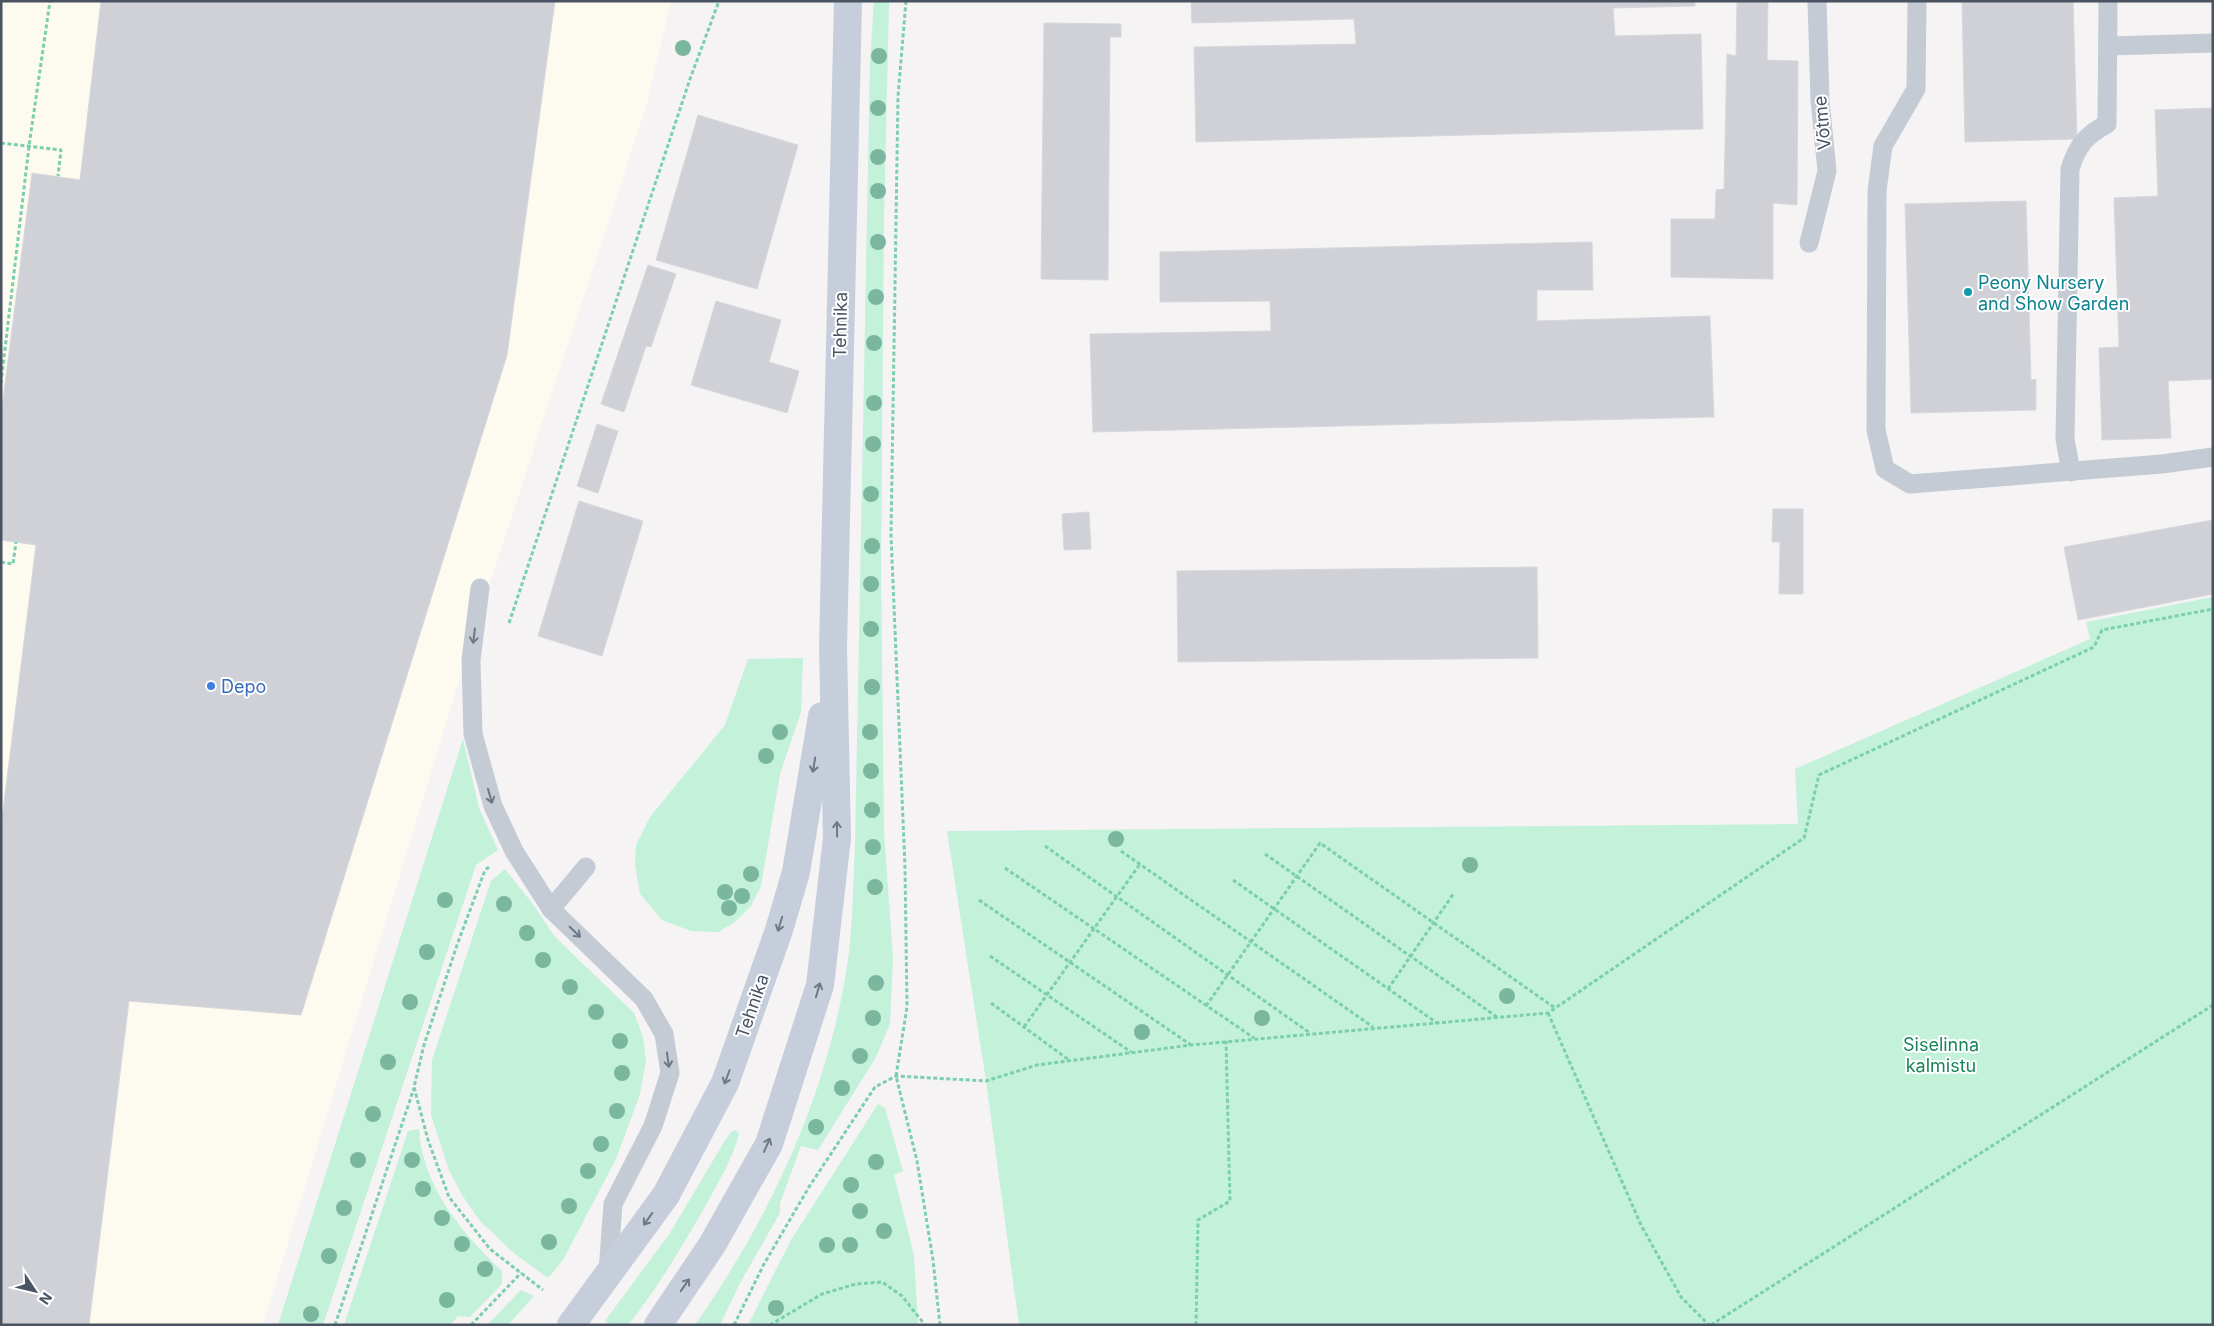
<svg xmlns="http://www.w3.org/2000/svg" width="2214" height="1326" font-family="Inter,sans-serif">
<style>
.commercial{fill:#fdfaef}
.green{fill:#c3f1da}
.building{fill:#cfd1d7;stroke:#d7d8de}
.lines{fill:none;stroke-linecap:round;stroke-linejoin:round}
.path{stroke:#7bcfb0;stroke-width:3;stroke-dasharray:4 2.5;stroke-linecap:butt}
.service{stroke:#c4cbd4;stroke-width:19}
.secondary{stroke:#c6cedb;stroke-width:28}
.tree{fill:#7bb69f}
.oneway{stroke:#6f7784}
.oneway2{stroke:#6f7886}
.culture-dot{fill:#0f9aa8;stroke:#fff;stroke-width:2}
.shop-dot{fill:#3f7fe0;stroke:#fff;stroke-width:2}
.labels{text-anchor:middle;dominant-baseline:central;stroke-width:4;stroke-linejoin:round;paint-order:stroke}
.street-label{font-size:18px;fill:#4a5361;stroke:#fff}
.culture-label{font-size:18px;fill:#0d838f;stroke:#fff;text-anchor:start}
.shop-label{font-size:18px;fill:#366cbe;stroke:#fff;text-anchor:start}
.park-label{font-size:18px;fill:#18855b;stroke:#fff}
</style>
<rect width="100%" height="100%" fill="#f5f3f3"/>
<polygon class="commercial" points="1,1 671,1 646,107 475,628 263,1325 1,1325"/>
<g class="green">
<path d="M 874,1 L 889,1 L 884,217 L 881,572 L 884,832 L 893,958 L 890,1024 L 876,1057 L 818,1150 L 801,1146 L 780,1203 L 780,1213 L 740,1283 L 720,1325 L 695,1325 C 772,1215 831,1087 849,953 C 853,918 853,882 855,847 L 870,61 Z"/>
<polygon points="2213,597 2213,1325 1019,1325 986,1081 947,831 1798,824 1795,769 2090,639 2086,622"/>
<polygon points="803,658 801,712 780,774 761,886 751,906 735,922 718,932 691,931 662,920 640,894 635,864 636,845 650,817 725,725 748,659"/>
<polygon points="463,739 479,808 498,850 476,865 323,1325 278,1325"/>
<polygon points="505,869 532,903 555,937 634,1013 643,1037 646,1061 640,1094 616,1159 563,1260 548,1278 515,1254 480,1221 462,1195 449,1170 431,1115 432,1060 491,881"/>
<polygon points="878,1104 885,1108 903,1171 894,1175 914,1256 918,1325 748,1325 791,1240"/>
<path d="M 419,1129 C 422,1186 462,1233 502,1271 L 502,1284 L 470,1317 L 458,1316 L 450,1325 L 344,1325 L 408,1131 Z"/>
<path d="M 736,1130 L 739,1134 C 732,1161 716,1186 703,1210 C 680,1250 657,1289 628,1325 L 611,1325 L 605,1321 L 670,1233 L 724,1142 L 731,1132 Z"/>
<polygon points="521,1290 534,1296 508,1325 487,1325"/>
</g>
<g class="building">
<polygon points="101,1 555,1 507,355 301,1015 129,1001 89,1325 1,1325 1,827 36,545 1,540 1,415 32,173 80,180"/>
<polygon points="1191,1 1695,1 1695,6 1613,8 1615,36 1701,34 1703,129 1196,142 1194,47 1356,44 1354,19 1192,23"/>
<polygon points="1737,1 1768,1 1767,60 1798,61 1797,205 1773,203 1773,279 1671,277 1671,219 1715,219 1716,190 1724,189 1727,54 1736,56"/>
<polygon points="1962,1 2073,1 2077,139 1965,142"/>
<polygon points="1044,23 1121,24 1121,37 1110,37 1108,280 1041,279"/>
<polygon points="2213,108 2213,379 2168,381 2171,438 2102,440 2099,348 2119,347 2114,198 2158,196 2155,110"/>
<polygon points="698,115 798,145 757,289 656,260"/>
<polygon points="2026,201 2031,380 2036,379 2036,410 1911,413 1905,204"/>
<polygon points="1592,242 1593,290 1537,290 1537,321 1710,316 1714,417 1093,432 1090,334 1271,331 1270,301 1160,302 1160,252"/>
<polygon points="648,265 676,274 651,347 646,346 624,412 601,404"/>
<polygon points="716,301 781,320 769,362 799,371 787,413 691,385"/>
<polygon points="597,424 618,431 598,493 577,486"/>
<polygon points="579,501 643,521 602,656 538,636"/>
<polygon points="1773,509 1803,509 1803,594 1779,594 1780,542 1772,542"/>
<polygon points="1089,512 1091,549 1064,550 1062,514"/>
<polygon points="2213,520 2213,594 2078,620 2064,547"/>
<polygon points="1537,567 1538,658 1178,662 1177,571"/>
</g>
<g class="lines">
<g class="path">
<polyline points="906,1 898,96 891,535 905,867 907,1007 896,1076 917,1161 933,1260 940,1325"/>
<polyline points="1,143 61,150 58,176"/>
<polyline points="1,383 29,146 50,1"/>
<polyline points="1,562 13,564 16,542"/>
<polyline points="509,623 690,79 719,1"/>
<polyline points="1045,846 1310,1033"/>
<polyline points="1121,851 1373,1027"/>
<polyline points="1265,854 1497,1017"/>
<polyline points="489,867 485,870 457,945 424,1045 414,1087 428,1140 449,1197 490,1249 543,1290"/>
<polyline points="1005,868 1254,1038"/>
<polyline points="1233,880 1437,1023"/>
<polyline points="979,900 1191,1045"/>
<polyline points="990,956 1131,1052"/>
<polyline points="1388,989 1454,893"/>
<polyline points="991,1003 1069,1060"/>
<polyline points="1206,1006 1320,843 1555,1008"/>
<polyline points="1548,1013 1641,1225 1681,1297 1709,1325"/>
<polyline points="1024,1027 1140,864"/>
<polyline points="335,1325 414,1088"/>
<polyline points="471,1325 521,1273"/>
<polyline points="734,1325 764,1264 809,1187 875,1087 896,1076 986,1081 1037,1065 1191,1045 1548,1013 1804,838 1819,775 2094,647 2102,630 2213,609"/>
<polyline points="770,1325 822,1294 856,1284 882,1282 902,1296 925,1325"/>
<polyline points="1196,1325 1198,1220 1230,1201 1226,1041"/>
<polyline points="1711,1325 2213,1005"/>
</g>
<g class="service">
<polyline points="1917,1 1916,89 1883,146 1877,191 1876,430 1885,469 1910,484 2162,464 2213,457"/>
<polyline points="2109,46 2213,43"/>
<polyline points="1809,243 1827,171 1820,100 1817,1"/>
<path d="M 2071,472 L 2065,439 L 2070,169 C 2077,146 2086,135 2107,124 L 2108,1"/>
<polyline points="480,588 471,660 473,734 493,806 514,851 551,909 644,999 664,1034 670,1073 653,1126 613,1204 608,1272"/>
<polyline points="551,909 586,867"/>
</g>
<g class="secondary">
<polyline points="571,1325 666,1195 725,1083 779,930 796,872 822,716"/>
<polyline points="658,1325 712,1245 769,1144 820,985 837,838 833,648 848,1"/>
</g>
</g>
<g class="tree">
<circle cx="683" cy="48" r="8"/>
<circle cx="879" cy="56" r="8"/>
<circle cx="878" cy="108" r="8"/>
<circle cx="878" cy="157" r="8"/>
<circle cx="878" cy="191" r="8"/>
<circle cx="878" cy="242" r="8"/>
<circle cx="876" cy="297" r="8"/>
<circle cx="874" cy="343" r="8"/>
<circle cx="874" cy="403" r="8"/>
<circle cx="873" cy="444" r="8"/>
<circle cx="871" cy="494" r="8"/>
<circle cx="872" cy="546" r="8"/>
<circle cx="871" cy="584" r="8"/>
<circle cx="871" cy="629" r="8"/>
<circle cx="872" cy="687" r="8"/>
<circle cx="780" cy="732" r="8"/>
<circle cx="870" cy="732" r="8"/>
<circle cx="766" cy="756" r="8"/>
<circle cx="871" cy="771" r="8"/>
<circle cx="872" cy="810" r="8"/>
<circle cx="1116" cy="839" r="8"/>
<circle cx="873" cy="847" r="8"/>
<circle cx="1470" cy="865" r="8"/>
<circle cx="751" cy="874" r="8"/>
<circle cx="875" cy="887" r="8"/>
<circle cx="725" cy="892" r="8"/>
<circle cx="742" cy="896" r="8"/>
<circle cx="445" cy="900" r="8"/>
<circle cx="504" cy="904" r="8"/>
<circle cx="729" cy="908" r="8"/>
<circle cx="527" cy="933" r="8"/>
<circle cx="427" cy="952" r="8"/>
<circle cx="543" cy="960" r="8"/>
<circle cx="876" cy="983" r="8"/>
<circle cx="570" cy="987" r="8"/>
<circle cx="1507" cy="996" r="8"/>
<circle cx="410" cy="1002" r="8"/>
<circle cx="596" cy="1012" r="8"/>
<circle cx="873" cy="1018" r="8"/>
<circle cx="1262" cy="1018" r="8"/>
<circle cx="1142" cy="1032" r="8"/>
<circle cx="620" cy="1041" r="8"/>
<circle cx="860" cy="1056" r="8"/>
<circle cx="388" cy="1062" r="8"/>
<circle cx="622" cy="1073" r="8"/>
<circle cx="842" cy="1088" r="8"/>
<circle cx="617" cy="1111" r="8"/>
<circle cx="373" cy="1114" r="8"/>
<circle cx="816" cy="1127" r="8"/>
<circle cx="601" cy="1144" r="8"/>
<circle cx="358" cy="1160" r="8"/>
<circle cx="412" cy="1160" r="8"/>
<circle cx="876" cy="1162" r="8"/>
<circle cx="588" cy="1171" r="8"/>
<circle cx="851" cy="1185" r="8"/>
<circle cx="423" cy="1189" r="8"/>
<circle cx="569" cy="1206" r="8"/>
<circle cx="344" cy="1208" r="8"/>
<circle cx="860" cy="1211" r="8"/>
<circle cx="442" cy="1218" r="8"/>
<circle cx="884" cy="1231" r="8"/>
<circle cx="549" cy="1242" r="8"/>
<circle cx="462" cy="1244" r="8"/>
<circle cx="827" cy="1245" r="8"/>
<circle cx="850" cy="1245" r="8"/>
<circle cx="329" cy="1256" r="8"/>
<circle cx="485" cy="1269" r="8"/>
<circle cx="447" cy="1300" r="8"/>
<circle cx="776" cy="1308" r="8"/>
<circle cx="311" cy="1314" r="8"/>
</g>
<defs><path id="oneway-shaft" d="M-6 0H5M1.5-3L5.5 0L1.5 3" fill="none" stroke-width="1.6" stroke-linecap="round" stroke-linejoin="round" transform="scale(1.25)"/></defs>
<g class="oneway">
<use href="#oneway-shaft" transform="translate(474 636) rotate(97)"/>
<use href="#oneway-shaft" transform="translate(490 796) rotate(74)"/>
<use href="#oneway-shaft" transform="translate(575 932) rotate(44)"/>
<use href="#oneway-shaft" transform="translate(668 1060) rotate(82)"/>
</g>
<g class="oneway2">
<use href="#oneway-shaft" transform="translate(814 765) rotate(99)"/>
<use href="#oneway-shaft" transform="translate(837 829) rotate(-91)"/>
<use href="#oneway-shaft" transform="translate(780 924) rotate(107)"/>
<use href="#oneway-shaft" transform="translate(818 990) rotate(-74)"/>
<use href="#oneway-shaft" transform="translate(727 1077) rotate(111)"/>
<use href="#oneway-shaft" transform="translate(767 1145) rotate(-66)"/>
<use href="#oneway-shaft" transform="translate(648 1219) rotate(126)"/>
<use href="#oneway-shaft" transform="translate(685 1285) rotate(-55)"/>
</g>
<circle class="culture-dot" cx="1968" cy="292" r="5"/>
<circle class="shop-dot" cx="211" cy="686" r="5"/>
<g class="labels">
<g class="street-label">
<text transform="translate(1822 123) rotate(-95)">Võtme</text>
<text transform="translate(840 325) rotate(-89)">Tehnika</text>
<text transform="translate(752 1006) rotate(-71)">Tehnika</text>
</g>
<g class="culture-label">
<text x="1978" y="282">Peony Nursery<tspan x="1978" dy="21">and Show Garden</tspan></text>
</g>
<g class="shop-label">
<text x="221" y="686">Depo</text>
</g>
<g class="park-label">
<text x="1941" y="1044">Siselinna<tspan x="1941" dy="21">kalmistu</tspan></text>
</g>
</g>
<rect width="2214" height="1326" fill="none" stroke="#4a5361" stroke-width="5"/>
<g transform="translate(35 1291) rotate(125)" stroke="#ffffff" stroke-width="4" paint-order="stroke">
<path d="M0-4L9 19L0 12L-9 19Z" fill="#4a5361"/>
<text y="-8" font-size="14" font-weight="bold" text-anchor="middle" fill="#4a5361">N</text>
</g>
</svg>
